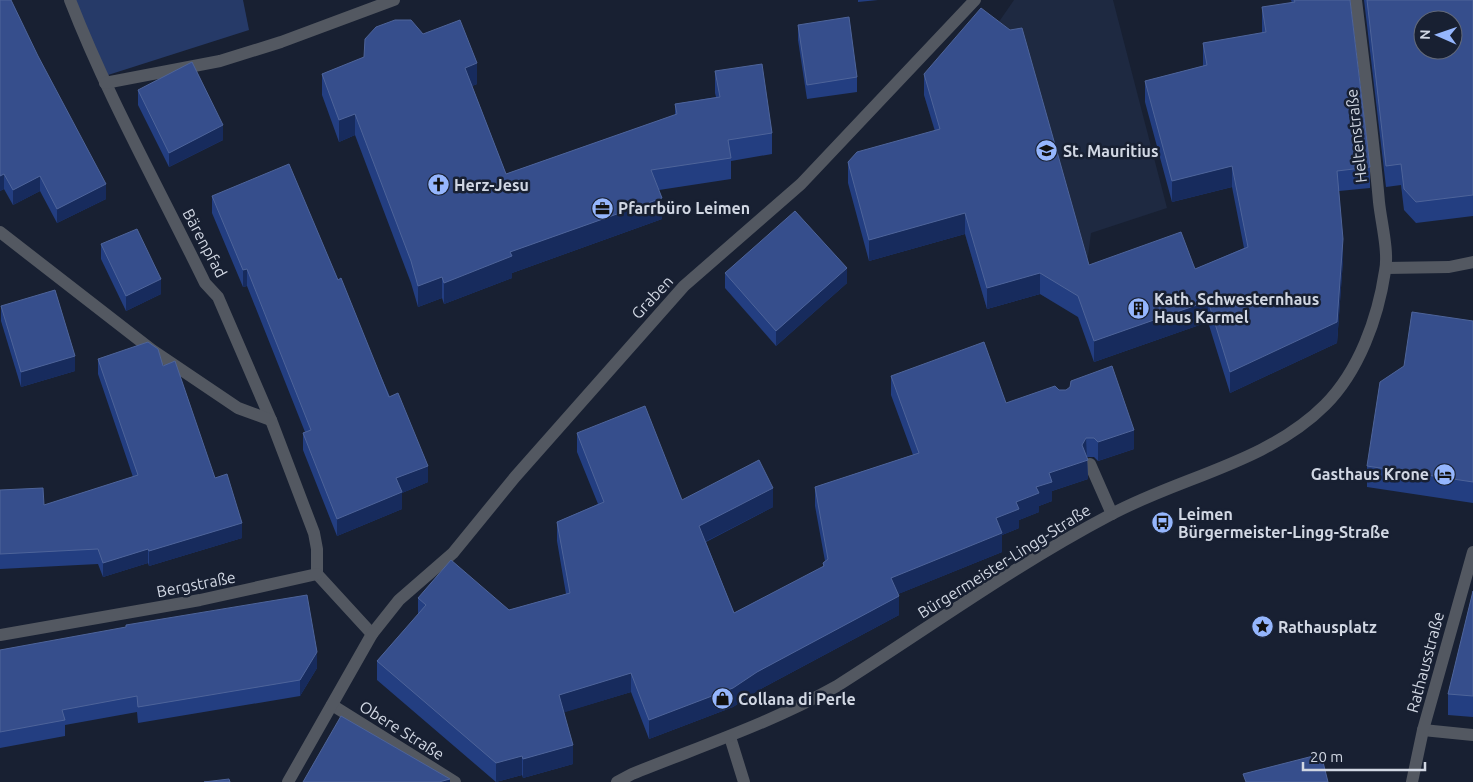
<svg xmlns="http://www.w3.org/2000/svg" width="1473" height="782" font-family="Ubuntu,sans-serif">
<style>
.built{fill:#1e2941}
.green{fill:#263a68}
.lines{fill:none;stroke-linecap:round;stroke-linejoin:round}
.minor{stroke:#535861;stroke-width:12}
.wall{fill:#233e81}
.shaded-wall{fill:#172b5d}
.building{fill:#364e8c;stroke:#4e649a;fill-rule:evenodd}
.labels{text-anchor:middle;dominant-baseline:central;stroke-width:5;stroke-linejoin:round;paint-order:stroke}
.street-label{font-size:16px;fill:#d1d7e3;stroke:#182032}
.poi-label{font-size:16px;font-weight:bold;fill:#d1d7e3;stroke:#182032;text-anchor:start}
</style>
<rect width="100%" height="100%" fill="#182032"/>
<polygon class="built" points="1014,0 1113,0 1167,208 1091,233 1085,280 1060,289 1053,301 1040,294 987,309 924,95 994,29"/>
<polygon class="green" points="68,0 243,0 249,30 108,75"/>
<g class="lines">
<g class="minor">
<path d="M 70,0 C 108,98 159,188 205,283 L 218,297 L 271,420 L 314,533 L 317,549 L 317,574"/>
<polyline points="105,83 220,61 281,42 394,0"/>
<polyline points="0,232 152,350 238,408 271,420"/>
<polyline points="1386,268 1449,267 1473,262"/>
<polyline points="1090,464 1112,514"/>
<polyline points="317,574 372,634"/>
<polyline points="0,635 200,600 317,574"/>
<polyline points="332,705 455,782"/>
<polyline points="1423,730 1473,735"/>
<polyline points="730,737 744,782"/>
<polyline points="288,782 372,634 399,600 453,553 515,477 684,286 801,184 975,0"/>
<path d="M 617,782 L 632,774 C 701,746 771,723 837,686 C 927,629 1015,565 1110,515 C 1180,477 1267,463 1325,405 C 1359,371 1378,318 1385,271 C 1389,252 1381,222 1379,202 C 1373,134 1364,67 1356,0"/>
<polyline points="1412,782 1423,730 1473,552"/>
</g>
</g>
<g class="wall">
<polygon points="0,0 106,199 57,223 40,191 13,205 4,189 0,191"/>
<polygon points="858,0 878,0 858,2"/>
<polygon points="1291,0 1350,0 1370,167 1370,188 1339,191 1343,260 1337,343 1230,393 1208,322 1094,362 1078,317 1040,294 987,309 965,234 869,261 848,183 848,162 935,131 924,95 924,74 1089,265 1195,269 1244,248 1232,187 1172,202 1145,102 1145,81 1203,66 1203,43 1262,33 1262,7 1292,3"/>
<polygon points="1364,0 1473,0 1473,216 1416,223 1404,210 1401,185 1386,187"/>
<polygon points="798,25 857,77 857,92 807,99 798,40"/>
<polygon points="423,34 477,84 472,86 506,174 675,115 675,104 716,97 715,93 715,71 772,133 772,154 731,161 731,179 659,190 662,219 512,273 512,278 444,304 442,298 418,307 411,283 355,135 339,142 322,95 322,74"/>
<polygon points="138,90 223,140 169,167 138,105"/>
<polygon points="212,196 338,280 428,482 402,493 402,509 337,536 303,450 303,433 305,432 247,286 243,287 212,213"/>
<polygon points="101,244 161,294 126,311 101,259"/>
<polygon points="725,273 847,283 776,346 725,288"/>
<polygon points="1,306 75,371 21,387 1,321"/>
<polygon points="1473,321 1473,503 1367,487 1367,466"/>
<polygon points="98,359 163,366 242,538 149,566 148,563 103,577 98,564 0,569 0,490 44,505 133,477 98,374"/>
<polygon points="891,376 1006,403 1059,390 1134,449 1098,461 1094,457 1087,457 1088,479 1052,491 1052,501 1039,506 1039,512 1019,520 1019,528 1002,535 1002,552 898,594 899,615 757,691 733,707 649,739 631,692 564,712 573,764 523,778 522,775 496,782 377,680 377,661 418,615 418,598 509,610 566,594 557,541 557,522 598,504 577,452 577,433 682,500 773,507 706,542 734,613 823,567 823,563 825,561 815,506 815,487 913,455 891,395"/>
<polygon points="1473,591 1473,717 1448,715 1448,694"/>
<polygon points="126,625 317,668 300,696 138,723 137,712 65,725 65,736 0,748 0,650 126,628"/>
</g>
<g class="shaded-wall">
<polygon points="477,63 477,84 465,89 465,68"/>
<polygon points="355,114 355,135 339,142 339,120"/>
<polygon points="223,125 223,140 169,167 169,153"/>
<polygon points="1232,166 1232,187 1172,202 1172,181"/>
<polygon points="4,174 4,189 0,191 0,176"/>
<polygon points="40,176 40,191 13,205 13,190"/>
<polygon points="106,184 106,199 57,223 57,209"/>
<polygon points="662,198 662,219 512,273 512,278 444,304 444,283 510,252"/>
<polygon points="965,213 965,234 869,261 869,240"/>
<polygon points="1343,239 1343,260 1337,343 1230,393 1230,372"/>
<polygon points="847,268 847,283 776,346 776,331"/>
<polygon points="247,269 247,286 243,287 243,270"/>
<polygon points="1040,273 1040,294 987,309 987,288"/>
<polygon points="442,277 442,298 418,307 418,286"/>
<polygon points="161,279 161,294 126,311 126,296"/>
<polygon points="1208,301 1208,322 1094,362 1094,341"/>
<polygon points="75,356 75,371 21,387 21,372"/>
<polygon points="1134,430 1134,449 1098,461 1098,442"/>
<polygon points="1086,438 1088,479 1052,491 1052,501 1039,506 1039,512 1019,520 1019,528 1002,535 1002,552 891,597 891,578 996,518 1036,487 1049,473 1082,445"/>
<polygon points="428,466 428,482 402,493 402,509 337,536 337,519 396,478"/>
<polygon points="773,488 773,507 699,545 699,526"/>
<polygon points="242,523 242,538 149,566 149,551"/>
<polygon points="148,549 148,563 103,577 103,563"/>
<polygon points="899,596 899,615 757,691 733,707 649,739 649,720 757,672"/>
<polygon points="317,652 317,668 300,696 300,680"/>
<polygon points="631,673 631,692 559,714 559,695"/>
<polygon points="573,745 573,764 523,778 523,759"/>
<polygon points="522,756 522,775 496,782 496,763"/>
<polygon points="450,779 450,782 439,782"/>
</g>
<g class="building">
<polygon points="0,0 11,0 38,56 106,184 57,209 40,176 13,190 4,174 0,176"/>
<polygon points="1294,0 1350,0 1370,167 1337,171 1343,239 1337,322 1230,372 1208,301 1094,341 1078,296 1040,273 987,288 965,213 869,240 848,162 857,152 940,129 924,74 981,8 1010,30 1022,28 1089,265 1181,232 1195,269 1248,247 1232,166 1172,181 1145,81 1207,65 1203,43 1266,32 1262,7 1295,2"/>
<path d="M 1367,0 L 1473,0 L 1473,195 L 1416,202 L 1404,189 L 1401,164 L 1386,166 ZM 1423,20 L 1453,20 L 1453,50 L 1423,50 Z"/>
<polygon points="849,17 857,77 807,85 798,25"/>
<polygon points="395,20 411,20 423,34 460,20 477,63 465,68 506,174 677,114 675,104 720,97 715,71 762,64 772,133 728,140 731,158 651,170 662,198 510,252 512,256 444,283 442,277 418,286 411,261 355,114 339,120 322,74 364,57 365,39 376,27"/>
<polygon points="192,62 223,125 169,153 138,90"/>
<polygon points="289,164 338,280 341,278 389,397 398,393 428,466 396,478 402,492 337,519 303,433 311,430 247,269 243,270 212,196"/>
<polygon points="795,211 847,268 776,331 725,273"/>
<polygon points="137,229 161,279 126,296 101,244"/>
<polygon points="55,290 75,356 21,372 1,306"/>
<polygon points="1412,312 1473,321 1473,482 1367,466 1380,382 1404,366"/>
<polygon points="148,342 158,349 163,366 175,361 215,478 227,474 242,523 149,551 148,549 103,563 98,549 0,554 0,490 43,488 44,505 138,475 98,359"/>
<polygon points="984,342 1006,403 1055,386 1059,390 1066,390 1070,387 1071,381 1112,366 1134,430 1098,442 1094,438 1086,438 1082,445 1088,460 1049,473 1052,482 1036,487 1039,493 1016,502 1019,509 996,518 1002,533 891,578 899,596 757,672 733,688 649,720 631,673 559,695 573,745 523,759 522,756 496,763 377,661 426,605 418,598 451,560 509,610 570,593 557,522 604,502 577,433 645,406 682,500 759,460 773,488 699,526 734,613 824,566 823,563 828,559 815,487 919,453 891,376"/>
<polygon points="1473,591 1473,696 1448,694"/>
<polygon points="307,595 317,652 300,680 138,707 137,696 62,710 65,720 0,732 0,650 126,627 126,625"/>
<polygon points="341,716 450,779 439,782 303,782"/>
<polygon points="1321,754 1328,782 1246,782 1243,774"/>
<polygon points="229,779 230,782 204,782"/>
</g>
<defs>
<symbol id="school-disc" viewBox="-11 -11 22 22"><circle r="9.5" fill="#95b6fd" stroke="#182032"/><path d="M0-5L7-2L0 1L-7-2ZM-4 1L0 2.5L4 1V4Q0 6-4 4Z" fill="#111"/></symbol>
<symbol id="church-disc" viewBox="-11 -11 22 22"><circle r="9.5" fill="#95b6fd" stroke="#182032"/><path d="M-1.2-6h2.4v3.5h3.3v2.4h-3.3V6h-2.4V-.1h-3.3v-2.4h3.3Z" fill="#111"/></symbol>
<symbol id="office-disc" viewBox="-11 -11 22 22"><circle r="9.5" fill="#95b6fd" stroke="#182032"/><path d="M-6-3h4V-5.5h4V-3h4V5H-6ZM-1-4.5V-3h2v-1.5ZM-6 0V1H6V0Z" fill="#111"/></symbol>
<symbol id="building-disc" viewBox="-11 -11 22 22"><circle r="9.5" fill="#95b6fd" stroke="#182032"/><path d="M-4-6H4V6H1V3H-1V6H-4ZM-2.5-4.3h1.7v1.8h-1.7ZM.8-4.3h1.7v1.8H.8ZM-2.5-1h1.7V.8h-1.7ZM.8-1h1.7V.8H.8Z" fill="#111"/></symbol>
<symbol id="hotel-disc" viewBox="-11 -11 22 22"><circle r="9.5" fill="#95b6fd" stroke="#182032"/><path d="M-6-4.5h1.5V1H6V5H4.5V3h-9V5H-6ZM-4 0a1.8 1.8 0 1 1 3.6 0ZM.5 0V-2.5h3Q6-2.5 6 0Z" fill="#111"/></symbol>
<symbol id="bus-disc" viewBox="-11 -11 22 22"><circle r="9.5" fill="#95b6fd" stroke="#182032"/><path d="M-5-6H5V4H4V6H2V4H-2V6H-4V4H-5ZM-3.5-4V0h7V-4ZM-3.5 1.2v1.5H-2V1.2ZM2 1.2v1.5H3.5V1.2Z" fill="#111"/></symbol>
<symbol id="sight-disc" viewBox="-11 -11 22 22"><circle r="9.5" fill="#95b6fd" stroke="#182032"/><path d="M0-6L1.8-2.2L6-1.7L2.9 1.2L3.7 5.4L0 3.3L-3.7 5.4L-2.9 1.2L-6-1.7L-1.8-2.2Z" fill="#111"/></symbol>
<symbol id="shop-disc" viewBox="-11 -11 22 22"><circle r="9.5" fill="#95b6fd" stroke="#182032"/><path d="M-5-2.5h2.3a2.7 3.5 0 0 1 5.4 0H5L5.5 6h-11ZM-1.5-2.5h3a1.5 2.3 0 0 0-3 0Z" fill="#111"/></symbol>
</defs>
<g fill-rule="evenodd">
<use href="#school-disc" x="1034" y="138" width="25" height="25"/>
<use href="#church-disc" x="426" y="172" width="25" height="25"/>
<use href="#office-disc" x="590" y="196" width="25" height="25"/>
<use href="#building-disc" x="1126" y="296" width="25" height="25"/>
<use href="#hotel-disc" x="1432" y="462" width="25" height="25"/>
<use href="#bus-disc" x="1150" y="510" width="25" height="25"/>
<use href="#sight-disc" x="1250" y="614" width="25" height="25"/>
<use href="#shop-disc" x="710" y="686" width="25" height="25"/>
</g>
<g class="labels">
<g class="street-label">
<text transform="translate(1356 136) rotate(-96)">Heltenstraße</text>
<text transform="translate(205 243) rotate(62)">Bärenpfad</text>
<text transform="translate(652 297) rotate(-47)">Graben</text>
<text transform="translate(1004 561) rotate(-32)">Bürgermeister-Lingg-Straße</text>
<text transform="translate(196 584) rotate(-11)">Bergstraße</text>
<text transform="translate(1425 662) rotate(-75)">Rathausstraße</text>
<text transform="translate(402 730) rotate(32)">Obere Straße</text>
</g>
<g class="poi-label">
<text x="1063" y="151">St. Mauritius</text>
<text x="454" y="185">Herz-Jesu</text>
<text x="618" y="208">Pfarrbüro Leimen</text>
<text x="1154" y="299">Kath. Schwesternhaus<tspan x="1154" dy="18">Haus Karmel</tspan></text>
<text x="1429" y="474" text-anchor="end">Gasthaus Krone</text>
<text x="1178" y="514">Leimen<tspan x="1178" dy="18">Bürgermeister-Lingg-Straße</tspan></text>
<text x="1278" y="627">Rathausplatz</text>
<text x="738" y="699">Collana di Perle</text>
</g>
</g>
<g transform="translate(1438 35) rotate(272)"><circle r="24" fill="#182032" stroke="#626979"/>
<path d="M0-4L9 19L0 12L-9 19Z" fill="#95b6fd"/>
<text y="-8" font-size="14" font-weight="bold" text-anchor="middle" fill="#d1d7e3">N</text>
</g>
<path d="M1303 762v8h122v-8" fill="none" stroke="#d1d7e3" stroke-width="2.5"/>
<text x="1310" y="762" font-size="15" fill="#d1d7e3" stroke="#182032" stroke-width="4" paint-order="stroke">20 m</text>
</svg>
